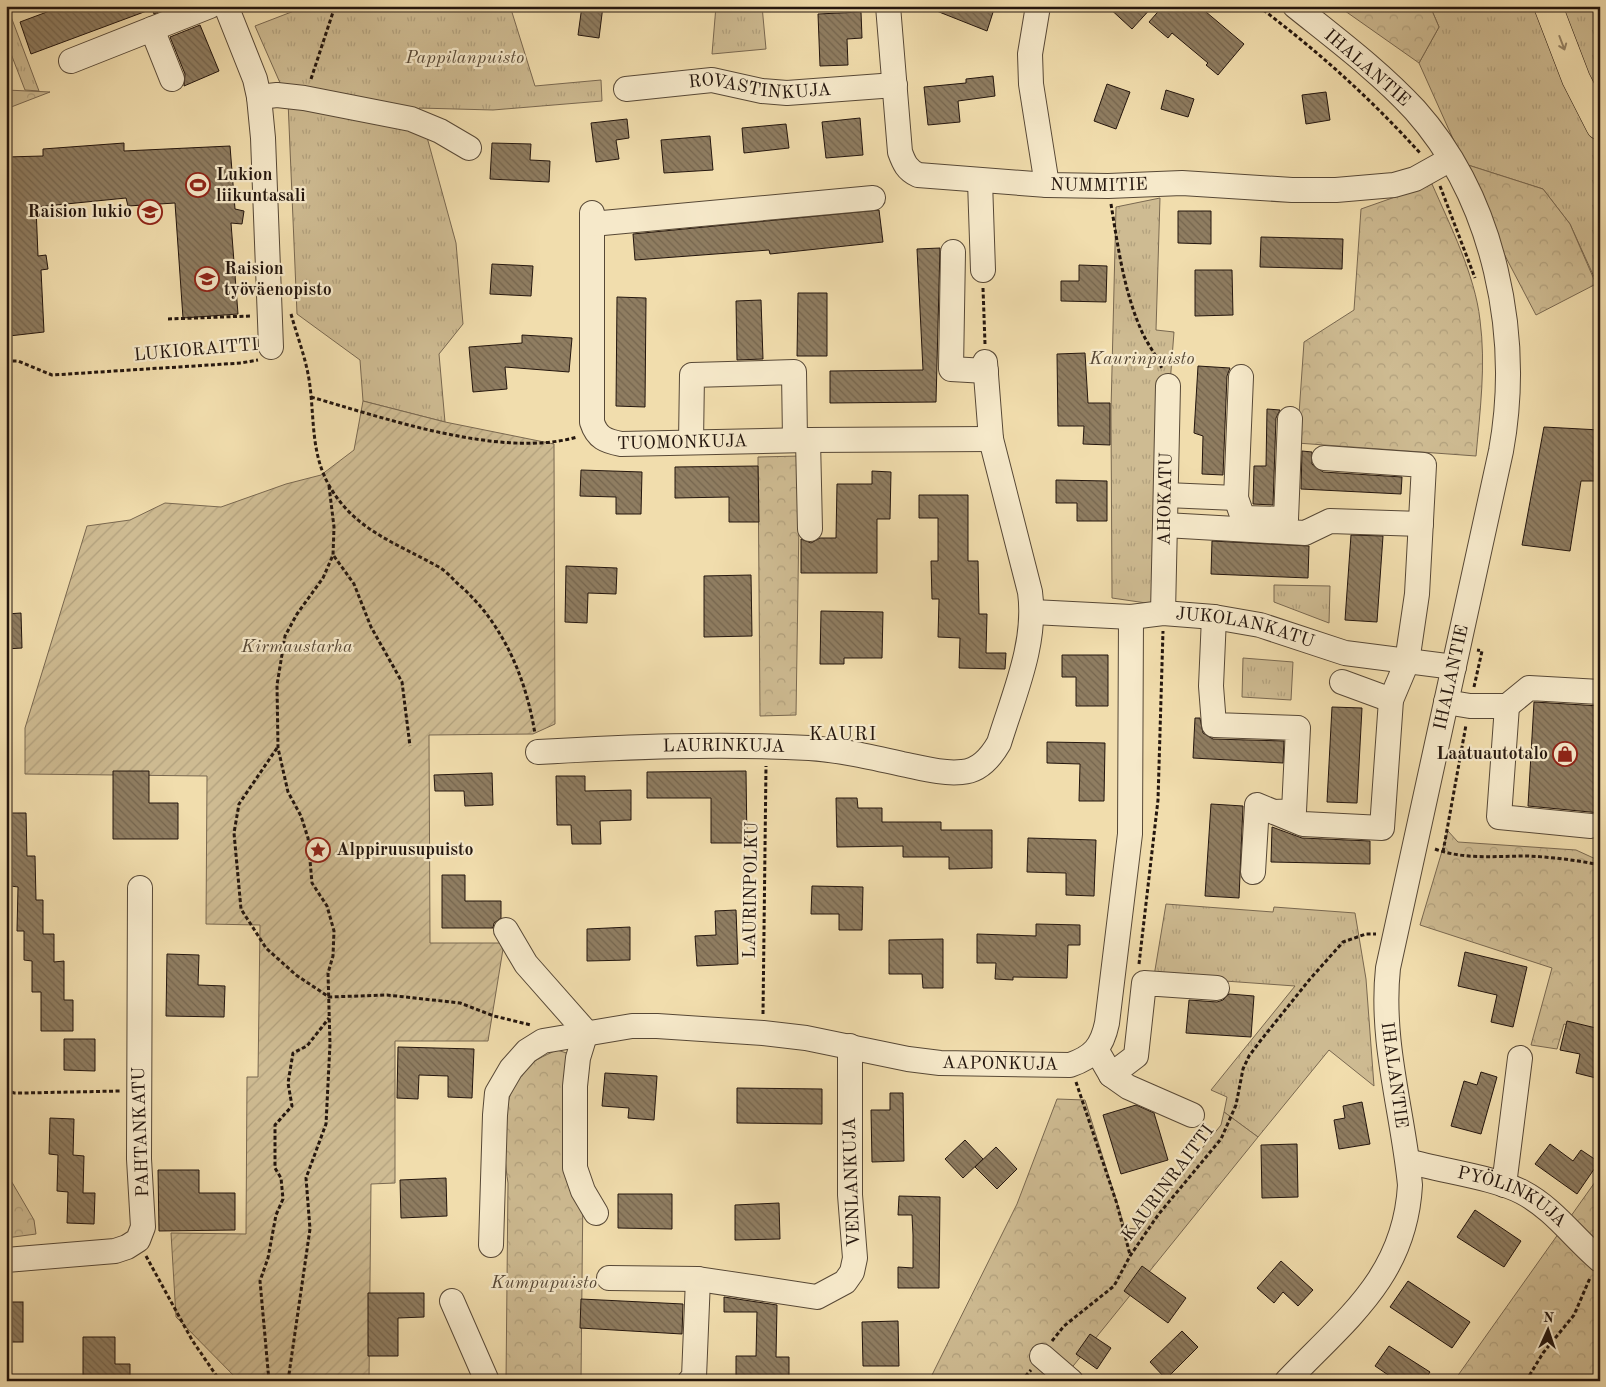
<svg xmlns="http://www.w3.org/2000/svg" width="1606" height="1387" font-family="'Old Standard TT',serif">
<style>
.grass{fill:url(#grass-tufts);stroke:#796850}
.forest{fill:url(#forest-crowns);stroke:#796850}
.garden{fill:url(#garden-furrows);stroke:#796850}
.building{fill:url(#building-back-hatch);stroke:#24160e}
.lines{fill:none;stroke-linecap:round;stroke-linejoin:round}
.minor-casing{stroke:#574836;stroke-width:26}
.highway-casing{stroke:#24160e;stroke-width:29}
.path{stroke:#24160e;stroke-width:3;stroke-dasharray:4 2.5;stroke-linecap:butt}
.minor{stroke:#f6e9ca;stroke-width:24}
.highway{stroke:#f1ddad;stroke-width:28}
.oneway{stroke:#958365}
.labels{text-anchor:middle;dominant-baseline:central;stroke-width:4.5;stroke-linejoin:round;paint-order:stroke}
.park-label{font-size:18px;font-style:italic;fill:#574836;stroke:#f6e9ca}
.street-label{font-size:18px;fill:#24160e;stroke:#f6e9ca}
.poi-label{font-size:18px;font-weight:bold;fill:#24160e;stroke:#f6e9ca;text-anchor:start}
.neighbourhood-label{font-size:19px;letter-spacing:1px;fill:#24160e;stroke:#f6e9ca}
</style>
<defs>
<pattern id="grass-tufts" width="24" height="20" patternUnits="userSpaceOnUse" patternTransform="scale(1.25)"><rect width="24" height="20" fill="#cebb92"/><path d="M3 7l-1-3M5 7V3M7 7l1-3M15 17l-1-3M17 17v-4M19 17l1-3" fill="none" stroke="#b1a07d"/></pattern>
<pattern id="forest-crowns" width="20" height="18" patternUnits="userSpaceOnUse" patternTransform="scale(1.25)"><rect width="20" height="18" fill="#cebb92"/><path d="M2 6a3 3 0 1 1 6 0M12 15a3 3 0 1 1 6 0" fill="none" stroke="#b1a07d"/></pattern>
<pattern id="garden-furrows" width="10" height="10" patternUnits="userSpaceOnUse" patternTransform="scale(1.25)"><rect width="10" height="10" fill="#cebb92"/><path d="M-1 1l2-2M0 10L10 0M9 11l2-2" fill="none" stroke="#b1a07d"/></pattern>
<pattern id="building-back-hatch" width="6" height="6" patternUnits="userSpaceOnUse" patternTransform="scale(1.25)"><rect width="6" height="6" fill="#8f7d61"/><path d="M-1 5l2 2M0 0l6 6M5-1l2 2" fill="none" stroke="#75654e"/></pattern>
</defs>
<rect width="100%" height="100%" fill="#f1ddad"/>
<filter id="stains"><feTurbulence type="fractalNoise" baseFrequency=".004" numOctaves="4"/><feColorMatrix values="0 0 0 0 .2 0 0 0 0 .09 0 0 0 0 .02 0 0 0 .5 -.17"/></filter>
<radialGradient id="worn" r=".72"><stop offset=".6" stop-color="#630" stop-opacity="0"/><stop offset="1" stop-color="#630" stop-opacity=".3"/></radialGradient>
<g class="grass">
<polygon points="7,6 39,91 25,90 6,41"/>
<polygon points="307,6 510,6 535,86 601,80 602,101 493,110 419,108 456,243 463,324 439,354 445,422 363,401 360,360 297,314 288,101 255,26"/>
<polygon points="716,6 762,6 766,49 712,54"/>
<polygon points="1430,6 1536,6 1564,83 1600,149 1600,290 1570,224 1543,189 1468,165 1458,150 1419,63 1439,27"/>
<polygon points="1559,6 1600,6 1600,105"/>
<polygon points="1160,198 1156,330 1174,332 1153,604 1112,598 1111,410 1116,207"/>
<polygon points="1274,585 1330,586 1329,623 1274,602"/>
<polygon points="1243,658 1293,662 1291,700 1242,697"/>
<polygon points="1166,904 1273,912 1274,907 1355,913 1366,979 1374,1086 1329,1050 1258,1137 1224,1112 1227,1097 1211,1090 1295,986 1154,976"/>
</g>
<g class="forest">
<polygon points="1338,6 1430,6 1439,27 1419,63"/>
<polygon points="6,90 50,92 6,109"/>
<polygon points="1468,165 1543,189 1570,224 1596,284 1536,315 1501,248"/>
<path d="M 1432,184 C 1450,225 1475,275 1480,320 C 1486,365 1480,411 1476,456 L 1297,443 L 1304,342 L 1354,310 L 1361,209 Z"/>
<polygon points="800,456 796,715 760,716 758,457"/>
<polygon points="1448,831 1458,842 1576,850 1600,861 1600,1033 1564,1024 1557,1049 1531,1045 1552,968 1420,925"/>
<path d="M 557,1050 L 570,1054 L 583,1186 L 581,1381 L 506,1381 L 508,1183 C 503,1150 500,1101 521,1073 C 529,1062 546,1055 557,1050 Z"/>
<polygon points="1057,1099 1085,1100 1125,1228 1137,1229 1221,1125 1224,1112 1258,1137 1061,1381 929,1381 1017,1204"/>
<polygon points="6,1172 34,1220 36,1234 6,1238"/>
<polygon points="1600,1175 1600,1381 1454,1381"/>
</g>
<polygon class="garden" points="363,401 445,422 554,444 555,724 533,734 429,735 430,943 504,943 488,1041 395,1041 395,1183 371,1184 369,1381 239,1381 176,1317 171,1233 246,1234 247,1077 258,1077 260,925 206,924 207,776 25,774 25,728 87,526 130,520 165,503 221,507 286,484 321,475 354,450"/>
<g class="building">
<polygon points="63,6 172,6 154,14 152,9 31,54 20,22"/>
<polygon points="582,6 603,6 599,38 578,35"/>
<polygon points="924,6 995,6 987,31"/>
<polygon points="1107,6 1153,6 1132,29"/>
<polygon points="1163,6 1199,6 1244,44 1218,75 1206,65 1208,63 1172,33 1168,38 1149,22"/>
<polygon points="861,12 862,38 847,39 848,65 820,66 818,14"/>
<polygon points="200,25 219,71 184,86 185,74 170,37"/>
<polygon points="993,76 995,96 958,101 960,122 928,125 924,87 966,83 966,79"/>
<polygon points="1107,84 1130,92 1116,129 1094,121"/>
<polygon points="1166,90 1194,99 1188,117 1161,109"/>
<polygon points="1326,92 1330,120 1306,124 1302,95"/>
<polygon points="860,118 863,155 826,158 822,122"/>
<polygon points="627,119 629,138 616,140 619,159 596,162 591,123"/>
<polygon points="786,124 789,148 744,153 742,128"/>
<polygon points="710,136 713,170 664,173 661,140"/>
<polygon points="124,143 124,151 230,146 235,209 244,211 242,224 231,223 238,314 183,318 175,203 128,206 126,198 36,207 38,256 46,255 48,269 41,270 44,332 9,336 6,291 6,157 43,156 43,149"/>
<polygon points="492,143 531,144 530,160 550,161 549,182 490,179"/>
<polygon points="879,210 883,242 770,254 769,250 635,260 633,234"/>
<polygon points="1178,211 1211,211 1211,244 1178,243"/>
<polygon points="1261,237 1343,239 1342,269 1260,267"/>
<polygon points="940,248 936,402 830,403 830,371 923,370 917,249"/>
<polygon points="492,264 533,266 531,296 490,294"/>
<polygon points="1079,265 1107,266 1106,302 1061,301 1061,281 1079,281"/>
<polygon points="1195,270 1232,270 1233,315 1195,316"/>
<polygon points="798,293 827,293 827,356 797,356"/>
<polygon points="617,297 646,298 645,407 616,406"/>
<polygon points="761,300 763,359 737,360 736,301"/>
<polygon points="522,335 572,338 569,372 505,367 507,389 473,392 469,347 522,343"/>
<polygon points="1085,353 1088,403 1110,403 1110,445 1083,444 1084,426 1058,426 1057,354"/>
<polygon points="1198,366 1230,368 1227,376 1223,475 1202,474 1203,436 1194,433"/>
<polygon points="1267,409 1280,410 1276,418 1273,505 1253,504 1254,466 1266,466"/>
<polygon points="1544,427 1600,430 1600,481 1581,481 1570,551 1522,545"/>
<polygon points="1302,451 1312,452 1312,464 1323,472 1402,477 1401,494 1301,489"/>
<polygon points="758,466 759,522 729,522 729,497 675,498 675,467"/>
<polygon points="581,470 642,472 641,514 616,514 616,497 580,496"/>
<polygon points="872,471 891,472 890,519 877,519 877,573 801,573 801,539 811,543 820,538 836,538 837,484 872,484"/>
<polygon points="1056,480 1107,481 1107,521 1077,521 1077,503 1056,503"/>
<polygon points="919,495 968,495 968,561 978,561 979,614 987,614 986,653 1006,653 1005,669 959,668 960,638 938,637 939,599 932,599 931,561 938,561 938,518 919,518"/>
<polygon points="1351,535 1383,536 1377,622 1345,620"/>
<polygon points="1212,541 1309,546 1308,578 1211,574"/>
<polygon points="566,566 617,568 616,594 588,593 587,623 565,622"/>
<polygon points="751,575 752,636 704,637 704,576"/>
<polygon points="821,611 883,612 882,658 844,658 844,664 820,664"/>
<polygon points="21,613 22,648 6,649 6,614"/>
<polygon points="1062,655 1108,655 1108,706 1076,706 1076,677 1062,677"/>
<polygon points="1534,702 1600,706 1600,813 1528,806"/>
<polygon points="1332,707 1362,708 1357,803 1327,802"/>
<polygon points="1195,718 1200,718 1203,733 1213,739 1284,741 1283,763 1193,758"/>
<polygon points="1047,742 1105,743 1104,801 1079,801 1080,764 1047,763"/>
<polygon points="113,771 149,771 149,803 178,803 178,839 113,839"/>
<polygon points="746,771 747,843 711,843 711,798 647,798 647,772"/>
<polygon points="492,773 493,805 465,806 464,791 435,791 434,775"/>
<polygon points="556,776 585,776 585,791 631,790 631,820 600,821 601,844 572,844 571,825 557,825"/>
<polygon points="836,798 857,798 858,808 882,808 882,822 941,822 941,830 992,830 992,868 949,869 949,857 903,857 903,846 837,847"/>
<polygon points="1211,804 1243,806 1239,898 1205,896"/>
<polygon points="6,813 26,813 27,856 35,856 36,900 43,900 43,934 54,934 54,962 64,961 64,1000 73,1000 73,1031 41,1031 41,992 32,992 32,961 24,960 24,931 17,931 18,887 11,886 10,847 6,847"/>
<polygon points="1272,827 1302,838 1370,841 1370,864 1271,862"/>
<polygon points="1028,838 1096,840 1094,896 1066,895 1066,873 1027,872"/>
<polygon points="442,875 465,875 465,901 501,901 501,918 494,923 493,928 442,928"/>
<polygon points="812,886 863,887 862,930 839,930 839,914 811,914"/>
<polygon points="736,910 738,964 697,966 695,936 716,935 715,911"/>
<polygon points="1036,924 1080,925 1080,945 1068,945 1067,978 1013,977 1013,980 995,979 996,963 977,963 977,934 1036,936"/>
<polygon points="630,927 630,960 587,961 587,929"/>
<polygon points="943,939 943,988 923,988 922,974 889,974 889,940"/>
<polygon points="1465,952 1527,967 1513,1027 1491,1022 1497,995 1458,986"/>
<polygon points="167,954 199,955 198,985 225,986 224,1017 166,1016"/>
<polygon points="1229,994 1254,996 1251,1037 1186,1033 1189,1000 1217,1002 1223,1000"/>
<polygon points="1567,1021 1600,1029 1600,1079 1576,1073 1580,1054 1560,1050"/>
<polygon points="64,1039 95,1039 95,1071 64,1070"/>
<polygon points="398,1047 474,1049 472,1098 448,1097 448,1076 419,1075 418,1099 397,1098"/>
<polygon points="1481,1072 1497,1077 1481,1134 1451,1126 1464,1081 1477,1085"/>
<polygon points="605,1073 657,1076 654,1120 628,1118 629,1108 602,1106"/>
<polygon points="737,1088 822,1089 822,1124 737,1123"/>
<polygon points="890,1093 903,1093 904,1161 872,1162 871,1110 890,1110"/>
<polygon points="1362,1102 1370,1144 1339,1149 1334,1120 1345,1118 1343,1106"/>
<polygon points="1136,1105 1154,1113 1168,1160 1121,1174 1103,1115"/>
<polygon points="50,1118 74,1119 73,1155 84,1156 83,1193 95,1193 94,1224 67,1223 68,1192 57,1191 58,1155 49,1154"/>
<polygon points="965,1140 983,1159 963,1178 945,1159"/>
<polygon points="1297,1144 1298,1197 1262,1198 1261,1145"/>
<polygon points="1550,1144 1573,1161 1581,1150 1599,1162 1577,1194 1535,1164"/>
<polygon points="996,1147 1017,1169 997,1189 975,1167"/>
<polygon points="158,1170 199,1170 199,1193 235,1193 235,1230 159,1231"/>
<polygon points="446,1178 447,1216 401,1218 400,1180"/>
<polygon points="618,1194 672,1194 672,1229 618,1228"/>
<polygon points="899,1196 940,1197 939,1288 898,1288 898,1267 913,1268 913,1235 912,1215 898,1215"/>
<polygon points="779,1203 780,1239 735,1240 735,1205"/>
<polygon points="1475,1210 1521,1241 1504,1267 1457,1237"/>
<polygon points="1281,1261 1313,1290 1298,1306 1283,1292 1274,1303 1257,1288"/>
<polygon points="1142,1266 1186,1298 1168,1323 1124,1291"/>
<polygon points="1408,1281 1470,1322 1452,1348 1390,1307"/>
<polygon points="368,1293 424,1293 424,1317 398,1318 398,1356 368,1356"/>
<polygon points="724,1297 777,1305 776,1357 789,1357 789,1381 736,1381 736,1356 756,1356 757,1312 724,1312"/>
<polygon points="581,1299 683,1304 682,1334 580,1328"/>
<rect x="6" y="1302" width="17" height="40"/>
<polygon points="898,1321 899,1366 863,1366 862,1322"/>
<polygon points="1182,1331 1198,1347 1166,1379 1150,1362"/>
<polygon points="1090,1334 1111,1348 1097,1369 1076,1354"/>
<polygon points="83,1337 115,1337 115,1364 130,1364 130,1381 83,1381"/>
<polygon points="1389,1346 1430,1372 1424,1381 1397,1381 1375,1366"/>
</g>
<g class="lines">
<defs>
<g id="minor">
<polyline points="226,6 255,79 259,97 263,138 271,347"/>
<path id="s1" d="M 888,6 L 900,152 C 904,163 907,170 918,175 L 1047,185 L 1108,186 L 1182,183 L 1292,190 L 1336,190 L 1394,185 L 1415,179 L 1449,160"/>
<polyline points="1038,6 1030,54 1031,84 1047,185"/>
<polyline points="152,29 172,79"/>
<polyline points="71,61 210,6"/>
<path id="s2" d="M 626,89 L 712,80 L 762,91 L 787,93 L 895,85"/>
<polyline points="259,97 277,95 304,98 411,119 440,131 469,148"/>
<polyline points="980,181 983,270"/>
<path id="s3" d="M 592,213 L 592,422 C 597,438 606,441 621,444 L 808,440 L 991,439"/>
<polyline points="592,224 873,198"/>
<polyline points="953,252 951,369 986,371"/>
<polyline points="1241,377 1236,498 1243,518 1286,519 1290,419"/>
<polyline points="808,440 810,529"/>
<polyline points="691,442 692,375 794,372 795,440"/>
<polyline points="1166,495 1236,498"/>
<polyline points="1165,525 1305,533 1330,521 1421,524"/>
<path id="s4" d="M 1033,612 L 1131,617 L 1163,613 L 1214,617 L 1260,625 L 1345,653 L 1454,667"/>
<path id="s5" d="M 1163,613 L 1168,386"/>
<polyline points="1214,617 1211,686 1214,725 1298,728 1294,811 1275,812"/>
<polyline points="1342,682 1391,700"/>
<polyline points="1446,702 1470,706 1507,706 1529,688 1600,692"/>
<polyline points="1507,706 1499,817 1591,826"/>
<path id="s6" d="M 538,752 C 628,747 718,743 809,748 C 840,750 871,757 902,764 C 922,768 942,774 962,772 C 980,771 991,757 999,743 C 1014,694 1037,643 1030,592 L 991,439 L 985,362"/>
<polyline points="1253,872 1257,805 1303,824 1382,828 1391,700 1407,662 1417,594 1424,465 1324,458"/>
<polyline points="506,930 526,964 586,1032"/>
<polyline points="586,1032 578,1058 575,1086 575,1168 583,1191 596,1213"/>
<polyline points="1097,1051 1111,1075 1136,1056 1144,983 1217,988"/>
<polyline points="1111,1075 1128,1087 1192,1115"/>
<path id="s7" d="M 1408,1161 C 1441,1171 1493,1177 1522,1192 C 1553,1208 1574,1238 1600,1260"/>
<polyline points="1504,1185 1520,1058"/>
<path id="s8" d="M 491,1245 L 495,1115 L 497,1093 L 511,1069 L 527,1051 L 543,1041 L 632,1026 L 657,1026 L 763,1033 L 806,1038 L 908,1059 L 940,1063 L 1070,1065 C 1093,1057 1102,1047 1107,1023 L 1130,834 L 1131,617"/>
<polyline points="6,1260 115,1251 127,1247 138,1240 143,1227 139,1159 140,888"/>
<polyline points="609,1278 698,1279 817,1297 845,1282 852,1272 855,1258 850,1195 850,1046"/>
<polyline points="452,1301 487,1381"/>
<polyline points="1042,1356 1071,1381"/>
<polyline points="690,1381 694,1377 698,1279"/>
<path id="s9" d="M 1287,1381 C 1346,1319 1405,1277 1410,1185 C 1403,1112 1380,1042 1388,968 L 1501,451 C 1522,335 1495,200 1415,110 C 1379,71 1336,39 1295,6"/>
</g>
<polyline id="highway" points="1548,6 1576,79 1600,126"/>
</defs>
<use href="#minor" class="minor-casing"/>
<use href="#highway" class="highway-casing"/>
<g class="path">
<path d="M 1258,6 C 1319,52 1369,97 1420,153"/>
<polyline points="311,79 335,6"/>
<polyline points="1440,186 1475,278"/>
<path d="M 1111,204 C 1118,247 1124,292 1142,332 C 1148,345 1157,356 1162,369"/>
<polyline points="983,288 985,344"/>
<path d="M 291,314 C 296,332 303,351 307,369 C 316,408 308,450 330,487 C 355,530 396,543 437,566 C 445,570 451,577 457,583 C 502,621 526,677 535,734"/>
<polyline points="168,319 250,316"/>
<polyline points="6,361 18,361 52,375 241,363 258,360"/>
<path d="M 311,397 C 384,418 502,459 577,437"/>
<polyline points="334,556 354,584 371,627 402,682 410,746"/>
<polyline points="1474,687 1482,651 1477,650"/>
<polyline points="277,748 239,804 234,833 241,909 266,948 296,975 329,997 387,995 460,1003 494,1016 531,1025"/>
<path d="M 1435,849 C 1465,860 1495,856 1527,856 C 1551,857 1576,860 1600,865"/>
<polyline points="1443,852 1466,725"/>
<polyline points="1139,964 1158,800 1163,631"/>
<polyline points="763,1014 766,766"/>
<polyline points="1076,1082 1117,1204 1130,1255"/>
<polyline points="6,1089 14,1093 24,1093 120,1091"/>
<polyline points="146,1256 192,1340 220,1381"/>
<polyline points="1052,1341 1064,1326 1114,1286 1130,1256 1158,1215 1221,1139 1236,1105 1243,1069 1249,1056 1261,1040 1310,979 1343,942 1366,934 1376,934"/>
<polyline points="269,1381 260,1281 268,1258 276,1215 283,1199 281,1178 275,1168 275,1125 292,1106 288,1083 293,1053 307,1046 329,1018"/>
<polyline points="288,1381 310,1229 306,1178 326,1124 330,1044 328,973 333,956 334,931 327,906 312,883 308,838 301,816 288,792 278,748 277,685 285,636 297,614 323,578 333,555 334,527 329,486"/>
<polyline points="1021,1381 1031,1370"/>
<polyline points="1526,1381 1543,1353 1574,1315 1590,1278"/>
</g>
<use href="#minor" class="minor"/>
<use href="#highway" class="highway"/>
</g>
<defs><path id="oneway-shaft" d="M-6 0H5M1.5-3L5.5 0L1.5 3" fill="none" stroke-width="1.6" stroke-linecap="round" stroke-linejoin="round" transform="scale(1.25)"/></defs>
<use class="oneway" href="#oneway-shaft" transform="translate(1562 43) rotate(69)"/>
<defs>
<symbol id="stadium-ring" viewBox="-11 -11 22 22"><circle r="9.5" fill="#f6e9ca" stroke="#8f2418" stroke-width="1.5"/><path d="M0-5a6.5 5 0 1 0 0 10a6.5 5 0 1 0 0-10ZM-3.5-1.8h7v3.6h-7Z" fill="#8f2418"/></symbol>
<symbol id="school-ring" viewBox="-11 -11 22 22"><circle r="9.5" fill="#f6e9ca" stroke="#8f2418" stroke-width="1.5"/><path d="M0-5L7-2L0 1L-7-2ZM-4 1L0 2.5L4 1V4Q0 6-4 4Z" fill="#8f2418"/></symbol>
<symbol id="shop-ring" viewBox="-11 -11 22 22"><circle r="9.5" fill="#f6e9ca" stroke="#8f2418" stroke-width="1.5"/><path d="M-5-2.5h2.3a2.7 3.5 0 0 1 5.4 0H5L5.5 6h-11ZM-1.5-2.5h3a1.5 2.3 0 0 0-3 0Z" fill="#8f2418"/></symbol>
<symbol id="sight-ring" viewBox="-11 -11 22 22"><circle r="9.5" fill="#f6e9ca" stroke="#8f2418" stroke-width="1.5"/><path d="M0-6L1.8-2.2L6-1.7L2.9 1.2L3.7 5.4L0 3.3L-3.7 5.4L-2.9 1.2L-6-1.7L-1.8-2.2Z" fill="#8f2418"/></symbol>
</defs>
<g fill-rule="evenodd">
<use href="#stadium-ring" x="184" y="171" width="28" height="28"/>
<use href="#school-ring" x="136" y="198" width="28" height="28"/>
<use href="#school-ring" x="193" y="265" width="28" height="28"/>
<use href="#shop-ring" x="1551" y="740" width="28" height="28"/>
<use href="#sight-ring" x="304" y="836" width="28" height="28"/>
</g>
<g class="labels">
<g class="park-label">
<text x="465" y="58">Pappilanpuisto</text>
<text x="1142" y="359">Kaurinpuisto</text>
<text x="297" y="647">Kirmaustarha</text>
<text x="544" y="1283">Kumpupuisto</text>
</g>
<g class="street-label">
<text transform="translate(1367 68) rotate(41)">IHALANTIE</text>
<text stroke="none"><textPath href="#s2" startOffset="135">ROVASTINKUJA</textPath></text>
<text stroke="none"><textPath href="#s1" startOffset="358">NUMMITIE</textPath></text>
<text transform="translate(196 350) rotate(-5)">LUKIORAITTI</text>
<text stroke="none"><textPath href="#s3" startOffset="309">TUOMONKUJA</textPath></text>
<text stroke="none"><textPath href="#s5" startOffset="114">AHOKATU</textPath></text>
<text stroke="none"><textPath href="#s4" startOffset="214">JUKOLANKATU</textPath></text>
<text stroke="none"><textPath href="#s9" startOffset="754">IHALANTIE</textPath></text>
<text stroke="none"><textPath href="#s6" startOffset="186">LAURINKUJA</textPath></text>
<text transform="translate(751 890) rotate(-89)">LAURINPOLKU</text>
<text stroke="none"><textPath href="#s8" startOffset="684">AAPONKUJA</textPath></text>
<text transform="translate(1394 1075) rotate(82)">IHALANTIE</text>
<text transform="translate(141 1132) rotate(-92)">PAHTANKATU</text>
<text transform="translate(852 1182) rotate(-92)">VENLANKUJA</text>
<text transform="translate(1168 1183) rotate(-53)">KAURINRAITTI</text>
<text stroke="none"><textPath href="#s7" startOffset="111">PYÖLINKUJA</textPath></text>
</g>
<g class="poi-label">
<text x="216" y="175">Lukion<tspan x="216" dy="21">liikuntasali</tspan></text>
<text x="132" y="212" text-anchor="end">Raision lukio</text>
<text x="224" y="269">Raision<tspan x="224" dy="21">työväenopisto</tspan></text>
<text x="1548" y="754" text-anchor="end">Laatuautotalo</text>
<text x="336" y="850">Alppiruusupuisto</text>
</g>
<g class="neighbourhood-label">
<text x="843" y="735">KAURI</text>
</g>
</g>
<rect width="1606" height="1387" fill="none" stroke="#f1ddad" stroke-width="25"/>
<rect x="8" y="8" width="1591" height="1372" fill="none" stroke="#24160e" stroke-width="2.5"/>
<rect x="12" y="12" width="1581" height="1362" fill="none" stroke="#24160e"/>
<g transform="translate(1548 1330) rotate(3)" stroke="#f6e9ca" stroke-width="4" paint-order="stroke">
<path d="M0-4L9 19L0 12L-9 19Z" fill="#24160e"/>
<text y="-8" font-size="14" font-weight="bold" text-anchor="middle" fill="#24160e">N</text>
</g>
<rect width="100%" height="100%" filter="url(#stains)"/>
<rect width="100%" height="100%" fill="url(#worn)"/>
</svg>
